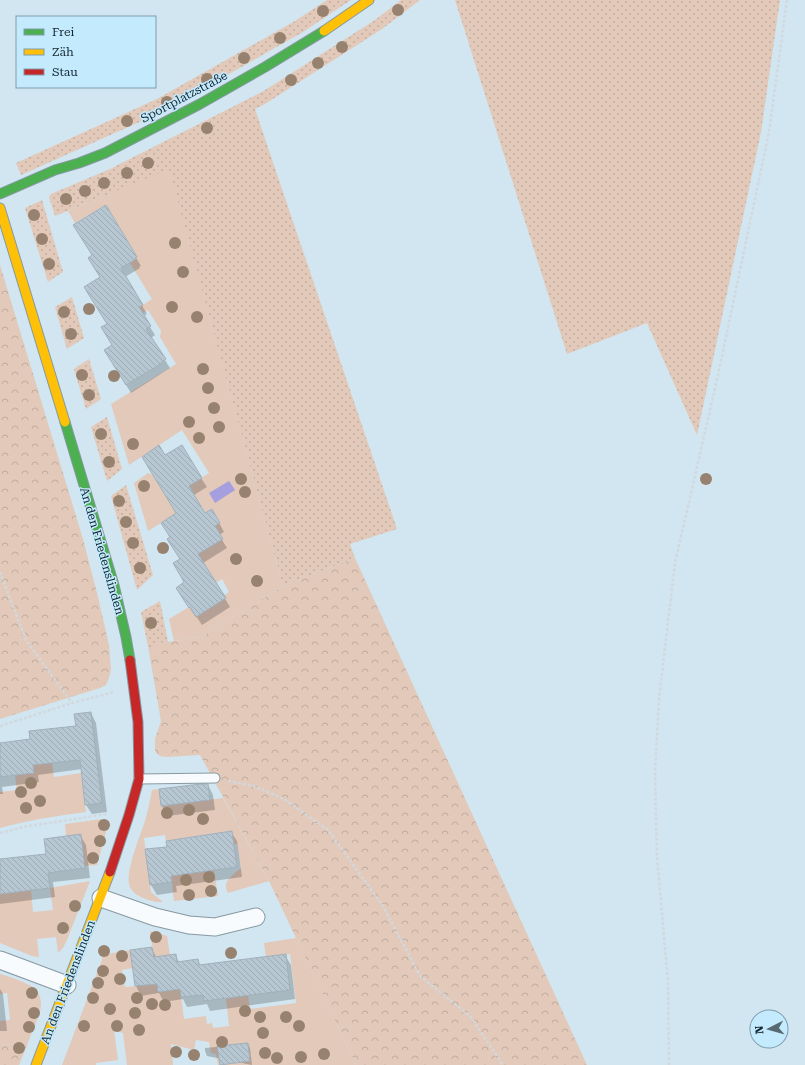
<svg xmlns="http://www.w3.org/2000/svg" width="805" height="1065" font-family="'Roboto Serif',serif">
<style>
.grass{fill:url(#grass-dots)}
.forest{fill:url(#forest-crowns)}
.garden{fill:#e2c9b9}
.water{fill:#a59fdf}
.shadow{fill:#0003}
.building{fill:url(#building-back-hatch);stroke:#a1b0bb}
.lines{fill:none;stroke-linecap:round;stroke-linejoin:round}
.lane-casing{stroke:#8799a2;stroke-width:11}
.street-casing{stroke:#8799a2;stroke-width:19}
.fast-casing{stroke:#8799a2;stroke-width:11}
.slow-casing{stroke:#8799a2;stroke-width:11}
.jam-casing{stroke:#8799a2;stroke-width:11}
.path{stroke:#d2d8dd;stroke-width:2.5;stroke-dasharray:3 2;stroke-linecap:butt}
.lane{stroke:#f8fbfd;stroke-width:9}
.street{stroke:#f8fbfd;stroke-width:17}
.fast{stroke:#4caf50;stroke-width:9}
.slow{stroke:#ffc107;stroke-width:9}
.jam{stroke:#c62828;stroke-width:9}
.tree{fill:#97826f}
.labels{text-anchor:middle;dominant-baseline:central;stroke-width:3;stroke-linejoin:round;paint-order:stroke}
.street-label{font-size:12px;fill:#152730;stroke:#c4eafe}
</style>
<defs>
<pattern id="grass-dots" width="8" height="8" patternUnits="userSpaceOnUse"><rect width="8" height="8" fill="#e2c9b9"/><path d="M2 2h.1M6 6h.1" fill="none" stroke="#c1ad9f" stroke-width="1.8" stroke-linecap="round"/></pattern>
<pattern id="forest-crowns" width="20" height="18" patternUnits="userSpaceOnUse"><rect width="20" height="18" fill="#e2c9b9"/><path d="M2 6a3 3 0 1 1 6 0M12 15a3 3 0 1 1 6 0" fill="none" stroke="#c1ad9f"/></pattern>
<pattern id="building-back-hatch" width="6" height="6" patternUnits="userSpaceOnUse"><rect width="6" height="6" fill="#b7c7d2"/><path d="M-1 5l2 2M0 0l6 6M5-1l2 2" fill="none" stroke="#9cabb5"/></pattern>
</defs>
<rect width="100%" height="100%" fill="#d1e6f1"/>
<g class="grass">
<polygon points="327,0 351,0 303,32 164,111 21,175 16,163 157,99 295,21"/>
<polygon points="401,0 420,0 382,29 265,104 255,109 397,529 350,544 355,558 283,586 169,170 55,216 49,197 51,194 110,169 262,92 375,20"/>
<polygon points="455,0 780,0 761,132 697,435 647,323 567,354"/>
<polygon points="42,200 63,272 48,282 25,208"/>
<polygon points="72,297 84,338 67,349 55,307"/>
<polygon points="89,359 101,399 86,409 74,369"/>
<polygon points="107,417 122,469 107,481 91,427"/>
<polygon points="126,485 153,575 137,590 111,496"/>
<polygon points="160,601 168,642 161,643 149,652 141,612"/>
</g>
<g class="forest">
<polygon points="0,265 83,539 97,593 109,645 111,670 109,678 106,685 100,688 0,719"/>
<polygon points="355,558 587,1065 356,1065 269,881 200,755 166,757 160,756 157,754 155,750 155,739 161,721 149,652 161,643 201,637 283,586"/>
<polygon points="28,1043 19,1065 0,1065 0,1045"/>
</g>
<g class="garden">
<polygon points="169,169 283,586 201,637 174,641 169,619 189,607 190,607 196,617 229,592 222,579 216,583 198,554 215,526 220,522 212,509 205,513 198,500 148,531 134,483 148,473 153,475 168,499 209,473 182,430 129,465 111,404 176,364 160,337 161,331 148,310 122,326 119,320 152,299 130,263 136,259 123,238 125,237 106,205 75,223 68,211"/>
<path d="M 52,763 L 54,777 L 81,773 L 86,812 C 57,816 28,820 0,828 L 0,792 L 17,790 L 15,775 L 34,773 L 33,765 Z"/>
<path d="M 159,789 L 161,806 L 223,798 L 269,881 L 228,893 C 221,881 233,875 241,868 L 237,844 L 233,844 L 231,831 L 166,841 L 165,835 L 144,838 L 151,892 L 163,902 C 152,903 131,896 129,884 C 126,870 140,836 145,821 C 148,811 150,800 152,790 Z"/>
<polygon points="102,819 108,825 97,865 84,866 66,836 65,824"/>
<polygon points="214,870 218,896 174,901 171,876"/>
<polygon points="90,881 67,940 63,948 58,953 56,937 37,939 39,957 32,956 0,943 0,894 31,890 33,912 53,910 50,888"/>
<polygon points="150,931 167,936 170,955 154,957"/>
<polygon points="296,938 356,1065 218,1065 216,1054 211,1053 209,1042 196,1040 194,1050 171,1044 173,1065 127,1065 123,1033 114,1030 118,1060 96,1063 96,1065 62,1065 102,960 102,955 130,950 133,968 122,970 125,987 157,984 158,992 180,989 184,1019 206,1016 207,1024 212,1023 213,1028 229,1026 226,999 248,995 250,1009 296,1003 290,954 266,957 264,943"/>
<path d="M 0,974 C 10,977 20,980 29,985 C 37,988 41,996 41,1005 C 41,1013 31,1034 28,1043 L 0,1045 L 0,1021 L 10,1020 L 7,993 L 0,994 Z"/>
</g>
<polygon class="water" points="229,481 235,490 215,503 209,493"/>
<g class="shadow">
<polygon points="105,206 141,266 139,267 140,268 125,277 147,314 143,316 155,335 151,338 170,368 131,393 110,359 113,346 101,278 93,255"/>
<polygon points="165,456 201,478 207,487 194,495 205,514 212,510 224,532 219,535 227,548 203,563 230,607 202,625 196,616 195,616 182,596 186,582 181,560 178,514"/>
<polygon points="91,713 96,723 107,812 92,814 86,805 82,769 38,775 39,782 2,787 3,794 0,794 0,744 31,740 77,727"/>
<polygon points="208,785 213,795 215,810 167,816 162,806"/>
<polygon points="231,832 237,841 242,877 176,886 177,892 157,895 151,885 146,850 168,847"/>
<polygon points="80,835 86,845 90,878 53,882 55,897 0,904 0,860 47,854"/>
<polygon points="151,948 157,958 175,955 179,962 198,960 201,966 285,955 291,965 295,999 210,1011 207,1004 187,1007 183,999 164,1002 159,993 141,996 136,986 131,950"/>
<polygon points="0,989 3,994 7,1031 0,1031"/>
<polygon points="248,1044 250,1048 252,1065 207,1056 205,1051 205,1048"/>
</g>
<g class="building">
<polygon points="106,205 137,257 135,258 136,259 121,268 143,305 139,307 151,326 146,329 166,359 159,365 126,385 104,350 112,345 101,327 107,324 84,287 100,277 88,258 92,255 73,225"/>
<polygon points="159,445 165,455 182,445 202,478 189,486 205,513 212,509 220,523 215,526 223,539 198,554 226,598 196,617 190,607 189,608 176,588 184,582 173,563 180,559 167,539 170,537 161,523 176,513 142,457"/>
<polygon points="91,712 102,803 85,805 80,760 33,765 34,773 0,777 0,743 30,739 29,731 76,726 74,714"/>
<polygon points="201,784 208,784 210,800 161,806 159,789"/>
<polygon points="232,831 237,867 171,876 172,882 150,885 145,849 167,847 166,841"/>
<polygon points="81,834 85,868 48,873 50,888 0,894 0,859 46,854 44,839"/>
<polygon points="152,947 154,957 176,954 177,962 198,959 199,965 286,954 290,990 204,1001 203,995 181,997 180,989 158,992 157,984 135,986 130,950"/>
<polygon points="248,1043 250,1061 220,1065 217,1046"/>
</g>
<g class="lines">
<defs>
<polyline id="lane" points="139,779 215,778"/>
<g id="street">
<polyline points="101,898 155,917 189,925 215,927 256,917"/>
<polyline points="0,960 67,985"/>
</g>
<g id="fast">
<polyline points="0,194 55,170 79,163 105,153 200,104 265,67 324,31"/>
<polyline points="65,422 114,585 126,637 130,660"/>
</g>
<g id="slow">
<polyline points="324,31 369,0"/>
<polyline points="0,208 65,422"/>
<polyline points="36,1065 110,872"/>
</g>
<polyline id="jam" points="110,872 129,815 139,779 138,722 130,660"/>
</defs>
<use href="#lane" class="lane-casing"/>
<use href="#street" class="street-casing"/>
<use href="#fast" class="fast-casing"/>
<use href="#slow" class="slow-casing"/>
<use href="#jam" class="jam-casing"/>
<g class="path">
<polyline points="0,572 26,640 72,703"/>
<polyline points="0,726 72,703 114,692"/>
<polyline points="228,781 254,786 284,799 328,830 383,906 420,976 470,1016 503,1065"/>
<polyline points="0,833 23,827 107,814"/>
<polyline points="669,1065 668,982 657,857 655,774 659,699 675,563 718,375 769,132 787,0"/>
</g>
<use href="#lane" class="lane"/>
<use href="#street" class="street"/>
<use href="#fast" class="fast"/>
<use href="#slow" class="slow"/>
<use href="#jam" class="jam"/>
</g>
<g class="tree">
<circle cx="398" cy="10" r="6"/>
<circle cx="323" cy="11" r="6"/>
<circle cx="280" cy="38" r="6"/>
<circle cx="342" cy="47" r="6"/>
<circle cx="244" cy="58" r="6"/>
<circle cx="318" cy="63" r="6"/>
<circle cx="207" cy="79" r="6"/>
<circle cx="291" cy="80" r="6"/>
<circle cx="167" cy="102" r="6"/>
<circle cx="127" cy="121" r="6"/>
<circle cx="207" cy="128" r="6"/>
<circle cx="148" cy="163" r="6"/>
<circle cx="127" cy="173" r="6"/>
<circle cx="104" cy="183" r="6"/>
<circle cx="85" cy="191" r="6"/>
<circle cx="66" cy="199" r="6"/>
<circle cx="34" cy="215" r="6"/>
<circle cx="42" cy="239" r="6"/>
<circle cx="175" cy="243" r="6"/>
<circle cx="49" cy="264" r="6"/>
<circle cx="183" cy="272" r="6"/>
<circle cx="172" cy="307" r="6"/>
<circle cx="89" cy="309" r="6"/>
<circle cx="64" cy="312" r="6"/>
<circle cx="197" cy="317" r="6"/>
<circle cx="71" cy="334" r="6"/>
<circle cx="203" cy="369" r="6"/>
<circle cx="82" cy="375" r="6"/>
<circle cx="114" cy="376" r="6"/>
<circle cx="208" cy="388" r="6"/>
<circle cx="89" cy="395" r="6"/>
<circle cx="214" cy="408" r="6"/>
<circle cx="189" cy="422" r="6"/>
<circle cx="219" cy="427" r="6"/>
<circle cx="101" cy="434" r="6"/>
<circle cx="199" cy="438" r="6"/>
<circle cx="133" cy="444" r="6"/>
<circle cx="109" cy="462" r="6"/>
<circle cx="241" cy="479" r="6"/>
<circle cx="706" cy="479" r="6"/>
<circle cx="144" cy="486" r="6"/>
<circle cx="245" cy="492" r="6"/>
<circle cx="119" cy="501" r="6"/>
<circle cx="126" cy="522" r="6"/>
<circle cx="133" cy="543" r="6"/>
<circle cx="163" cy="548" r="6"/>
<circle cx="236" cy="559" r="6"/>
<circle cx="140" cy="568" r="6"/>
<circle cx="257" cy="581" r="6"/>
<circle cx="151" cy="623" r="6"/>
<circle cx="31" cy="783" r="6"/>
<circle cx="21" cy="792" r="6"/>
<circle cx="40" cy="801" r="6"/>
<circle cx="26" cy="808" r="6"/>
<circle cx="189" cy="810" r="6"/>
<circle cx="167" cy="813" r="6"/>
<circle cx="203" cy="819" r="6"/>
<circle cx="104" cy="825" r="6"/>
<circle cx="100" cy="841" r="6"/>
<circle cx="93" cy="858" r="6"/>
<circle cx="209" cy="877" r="6"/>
<circle cx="186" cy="880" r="6"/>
<circle cx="211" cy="891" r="6"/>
<circle cx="189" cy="895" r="6"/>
<circle cx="75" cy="906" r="6"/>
<circle cx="63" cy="928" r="6"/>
<circle cx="156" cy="937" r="6"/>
<circle cx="104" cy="951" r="6"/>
<circle cx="231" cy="953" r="6"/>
<circle cx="122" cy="956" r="6"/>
<circle cx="103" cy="971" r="6"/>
<circle cx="120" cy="979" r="6"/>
<circle cx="98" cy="983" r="6"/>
<circle cx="32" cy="993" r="6"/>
<circle cx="93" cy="998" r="6"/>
<circle cx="137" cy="998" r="6"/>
<circle cx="152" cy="1004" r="6"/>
<circle cx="165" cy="1005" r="6"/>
<circle cx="110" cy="1009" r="6"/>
<circle cx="245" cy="1011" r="6"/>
<circle cx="34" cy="1013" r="6"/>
<circle cx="135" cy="1013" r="6"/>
<circle cx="260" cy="1017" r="6"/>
<circle cx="286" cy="1017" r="6"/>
<circle cx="84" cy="1026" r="6"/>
<circle cx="117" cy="1026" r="6"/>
<circle cx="299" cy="1026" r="6"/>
<circle cx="29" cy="1027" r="6"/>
<circle cx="139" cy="1030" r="6"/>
<circle cx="263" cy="1033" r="6"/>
<circle cx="222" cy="1042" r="6"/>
<circle cx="19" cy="1048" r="6"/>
<circle cx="176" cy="1052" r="6"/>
<circle cx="265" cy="1053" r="6"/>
<circle cx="324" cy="1054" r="6"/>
<circle cx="194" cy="1055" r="6"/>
<circle cx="301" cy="1057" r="6"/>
<circle cx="277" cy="1058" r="6"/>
</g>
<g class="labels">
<g class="street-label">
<text transform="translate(184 97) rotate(-28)">Sportplatzstraße</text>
<text transform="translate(102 551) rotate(74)">An den Friedenslinden</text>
<text transform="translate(68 982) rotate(-69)">An den Friedenslinden</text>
</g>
</g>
<rect x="16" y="16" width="140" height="72" fill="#c4eafe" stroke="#7e9cac"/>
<rect x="24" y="29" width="20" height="6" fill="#4caf50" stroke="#7e9cac"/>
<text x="52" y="36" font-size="12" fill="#152730">Frei</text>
<rect x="24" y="49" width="20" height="6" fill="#ffc107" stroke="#7e9cac"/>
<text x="52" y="56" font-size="12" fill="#152730">Zäh</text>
<rect x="24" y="69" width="20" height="6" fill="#c62828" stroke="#7e9cac"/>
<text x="52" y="76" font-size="12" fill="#152730">Stau</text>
<g transform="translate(769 1029) rotate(264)"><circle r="19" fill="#c4eafe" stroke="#7e9cac"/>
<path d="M0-3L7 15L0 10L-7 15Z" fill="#576a74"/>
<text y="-6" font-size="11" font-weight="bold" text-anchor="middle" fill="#152730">N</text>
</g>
</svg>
